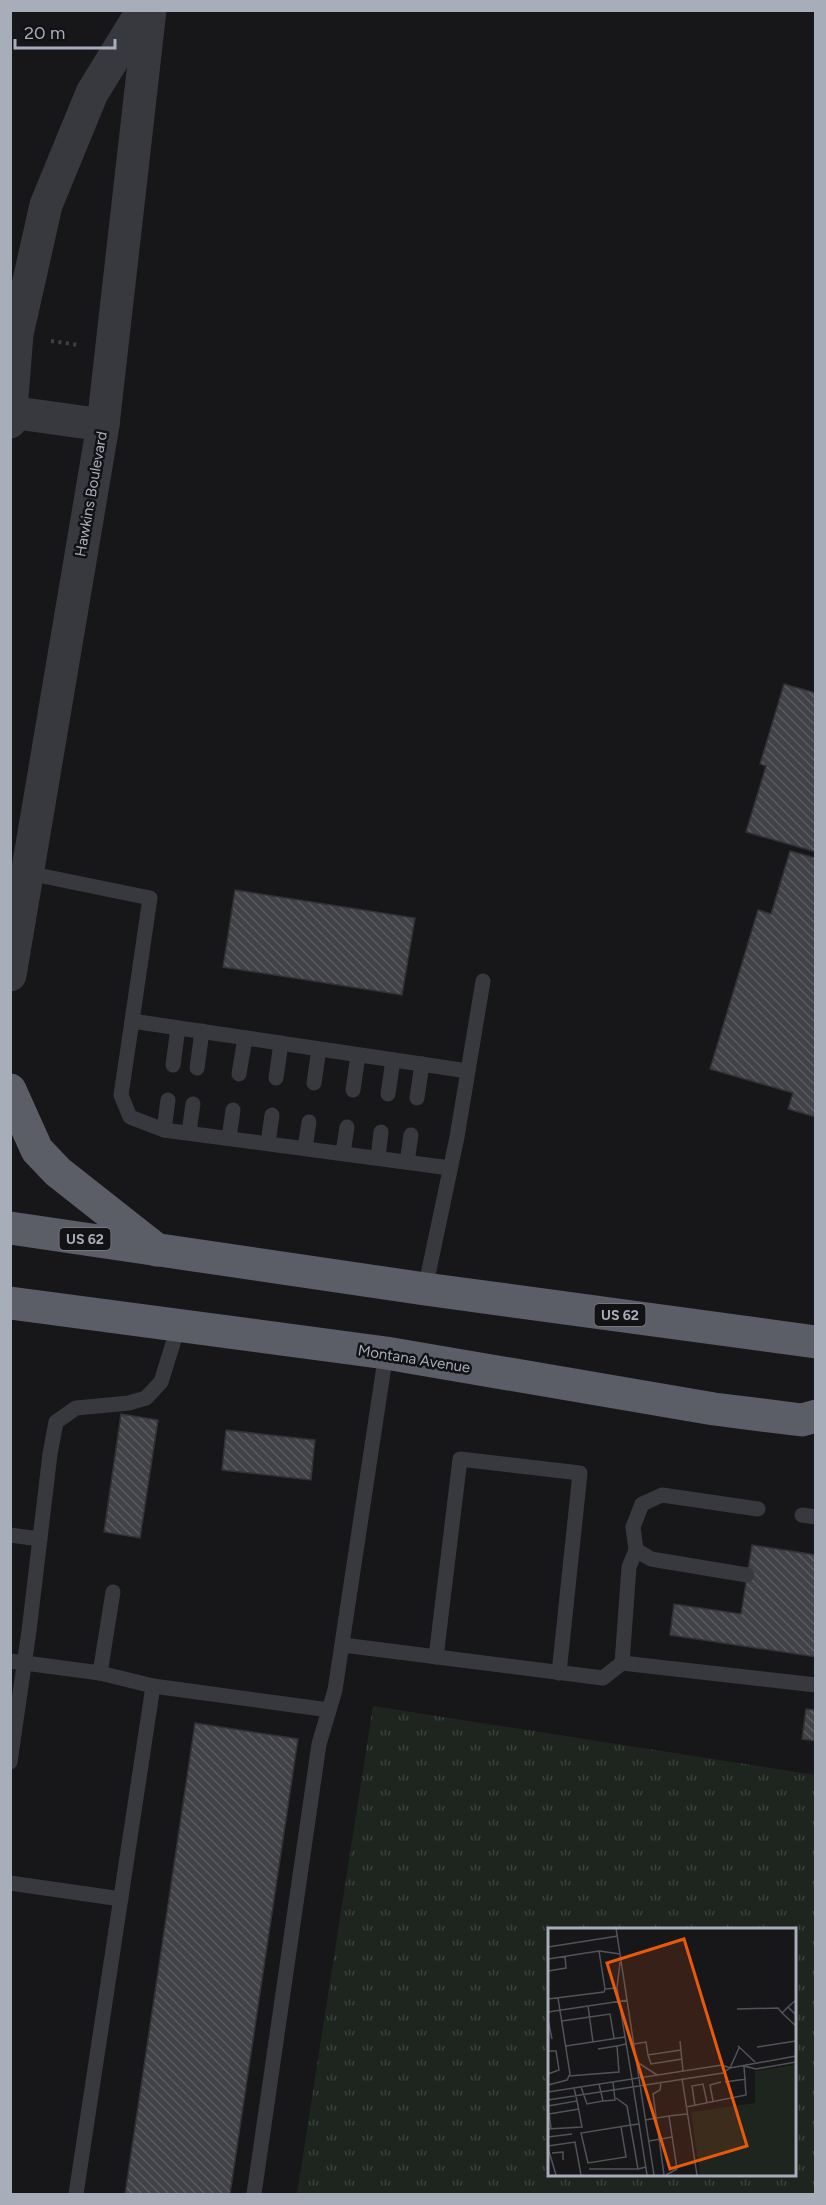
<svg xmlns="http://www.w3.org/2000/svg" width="826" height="2205" font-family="Figtree,sans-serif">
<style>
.grass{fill:url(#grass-tufts);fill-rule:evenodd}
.building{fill:url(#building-back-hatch);stroke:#313136;stroke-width:1.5}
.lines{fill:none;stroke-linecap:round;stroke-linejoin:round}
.path{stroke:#3e4046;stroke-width:4;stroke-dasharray:3 4.5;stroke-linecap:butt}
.service{stroke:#38393f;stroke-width:15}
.tertiary{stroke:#38393f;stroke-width:33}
.trunk{stroke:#5c5e67;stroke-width:33}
.labels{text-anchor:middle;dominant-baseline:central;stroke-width:5;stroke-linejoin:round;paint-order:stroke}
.shield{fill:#121215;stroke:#7b7e88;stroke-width:1.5}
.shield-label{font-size:14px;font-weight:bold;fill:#a8adba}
.street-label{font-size:15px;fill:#a8adba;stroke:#121215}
.inset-road{fill:none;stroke:#51535a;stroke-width:1.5}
.view{fill:#e8590c;fill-opacity:0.15;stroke:#e8590c;stroke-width:3}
.inset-edge{fill:none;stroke:#a8adba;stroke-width:3}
</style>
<defs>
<pattern id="grass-tufts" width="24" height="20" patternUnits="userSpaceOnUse" patternTransform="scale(1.5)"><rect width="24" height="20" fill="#1d251e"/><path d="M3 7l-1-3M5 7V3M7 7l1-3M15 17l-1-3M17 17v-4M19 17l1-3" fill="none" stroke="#3b423d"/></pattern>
<pattern id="building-back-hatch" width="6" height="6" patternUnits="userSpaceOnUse" patternTransform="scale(1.5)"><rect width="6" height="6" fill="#414247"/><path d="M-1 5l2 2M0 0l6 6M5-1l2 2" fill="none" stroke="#5a5b5f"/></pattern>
</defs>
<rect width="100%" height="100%" fill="#17171a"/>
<path class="grass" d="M 373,1706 L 815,1775 L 815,2194 L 297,2194 ZM 550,1929 L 794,1929 L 794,2174 L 550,2174 Z"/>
<g class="building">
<polygon points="784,684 816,693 816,852 746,832 766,766 760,764"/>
<polygon points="790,851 816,858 816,1117 788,1109 793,1093 710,1069 758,910 771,914"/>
<polygon points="235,890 415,918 402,995 223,967"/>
<polygon points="121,1414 158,1420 140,1538 104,1532"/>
<polygon points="226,1430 315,1440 311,1480 222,1470"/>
<polygon points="752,1545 816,1555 816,1657 670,1635 674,1604 741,1614"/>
<polygon points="806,1709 816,1710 816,1741 802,1739"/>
<polygon points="195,1723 298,1739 230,2194 125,2194"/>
</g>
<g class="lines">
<polyline class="path" points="51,341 79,345"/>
<g class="service">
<polyline points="28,873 150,898 132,1021 468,1071"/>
<polyline points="132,1021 121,1095 130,1117 164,1130 450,1168"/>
<polyline points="173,1065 178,1028"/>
<polyline points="197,1068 202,1031"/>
<polyline points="239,1074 245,1038"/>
<polyline points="276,1078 281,1043"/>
<polyline points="314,1083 319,1049"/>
<polyline points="353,1090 358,1055"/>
<polyline points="388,1094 393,1060"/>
<polyline points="417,1098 422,1064"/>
<polyline points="164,1130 168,1100"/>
<polyline points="189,1132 193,1104"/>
<polyline points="229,1138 233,1110"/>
<polyline points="268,1143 272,1115"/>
<polyline points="305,1148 309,1122"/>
<polyline points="343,1153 347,1127"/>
<polyline points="378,1158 381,1132"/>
<polyline points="407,1162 411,1135"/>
<polyline points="425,1289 457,1137 483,981"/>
<polyline points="802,1515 816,1517"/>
<polyline points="10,1535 40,1539"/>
<polyline points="636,1550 651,1559 747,1575"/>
<polyline points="343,1645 603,1678 622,1663 816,1685"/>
<polyline points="436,1657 460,1459 580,1473 559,1673"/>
<polyline points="10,1661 100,1673 153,1686"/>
<polyline points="622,1663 629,1567 636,1550 633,1527 642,1504 662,1495 758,1509"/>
<polyline points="100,1673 113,1592"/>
<polyline points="10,1762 29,1631 50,1454 56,1422 76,1408 129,1403 146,1398 161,1382 179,1324"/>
<polyline points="10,1883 121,1899"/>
<polyline points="76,2194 153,1686 329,1710"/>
<polyline points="254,2194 319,1744 335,1690 386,1353"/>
</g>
<g class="tertiary">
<polyline points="10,412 103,425"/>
<polyline points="10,422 17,334 46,205 92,93 143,10"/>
<polyline points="10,975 103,425 150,10"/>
</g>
<g class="trunk">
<polyline points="10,1090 37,1150 58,1172 157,1250"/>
<polyline points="10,1228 425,1289 816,1342"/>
<polyline points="10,1303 386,1353 714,1409 802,1420 816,1416"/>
</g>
</g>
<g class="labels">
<g class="shield">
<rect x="59.5" y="1228" width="51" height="22" rx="4.5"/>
<rect x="594.5" y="1304" width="51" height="22" rx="4.5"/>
</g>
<g class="shield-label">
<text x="85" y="1239">US 62</text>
<text x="620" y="1315">US 62</text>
</g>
<g class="street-label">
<text transform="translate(91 494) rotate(-80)">Hawkins Boulevard</text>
<text transform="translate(414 1359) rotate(9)">Montana Avenue</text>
</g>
</g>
<g transform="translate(548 1928)">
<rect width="248" height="248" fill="#17171a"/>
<path d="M 247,137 L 247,247 L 152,247 L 143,184 L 207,175 L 207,143 Z" fill="#1d251e"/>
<path class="inset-road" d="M 68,0 L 92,157M 0,19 L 70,8M 0,31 L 51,23M 72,34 L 69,60 L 84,151M 0,43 L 18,40 L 17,28M 69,60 L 57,61 L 51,23 L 72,26M 0,71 L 56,64 L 57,61M 248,72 L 240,79 L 248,87M 40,78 L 45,114M 189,81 L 230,80 L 234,85 L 240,79M 0,84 L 80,72M 234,85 L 248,98M 0,92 L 4,111M 14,93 L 62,86 L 66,110M 132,113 L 135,143M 86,116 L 98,114 L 100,127 L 133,122M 18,118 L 77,109M 190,118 L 207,134M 209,119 L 248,113M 50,121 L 69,118M 0,123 L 8,123 L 11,142 L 0,146M 100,127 L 103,136 L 134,131M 89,134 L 109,147M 196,138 L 208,141 L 248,134M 182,140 L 191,120M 21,148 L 71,144 L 69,118 L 78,116M 134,150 L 149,247M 84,151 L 99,247M 113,154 L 112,162 L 105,166 L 116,247M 177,154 L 198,151M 0,157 L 19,152 L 22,146 L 10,70M 92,157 L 106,247M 33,159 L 39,176 L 55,173 L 51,156M 0,164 L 174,137 L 182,140M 68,170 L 79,178 L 90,241 L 98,239M 0,172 L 175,145 L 182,140 L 248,128M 55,173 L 67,172 L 65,154M 165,173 L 162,157 L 173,154M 0,178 L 29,173 L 26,160M 0,178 L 3,200M 147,178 L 144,158 L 155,156 L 159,175M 138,179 L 198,167 L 196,138M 1,186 L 31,181M 97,192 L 121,188M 73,199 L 78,229 L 40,235 L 33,205 L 83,197 L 91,196M 0,201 L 34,199 L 29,173M 0,209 L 24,206M 101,213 L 124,209M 0,218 L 27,214 L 33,247M 0,220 L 8,247M 4,225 L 15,224 L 15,232M 41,241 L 90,241M 118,247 L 129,241 L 121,188 L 139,186"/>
<path class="view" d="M 136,11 L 199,218 L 122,241 L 59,35 Z"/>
<rect width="248" height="248" class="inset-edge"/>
</g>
<rect width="826" height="2205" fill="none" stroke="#a8adba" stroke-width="24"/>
<path d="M15 39v9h100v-9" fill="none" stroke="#a8adba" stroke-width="3"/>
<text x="24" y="39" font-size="18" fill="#a8adba" stroke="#121215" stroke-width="4.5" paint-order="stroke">20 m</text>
</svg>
